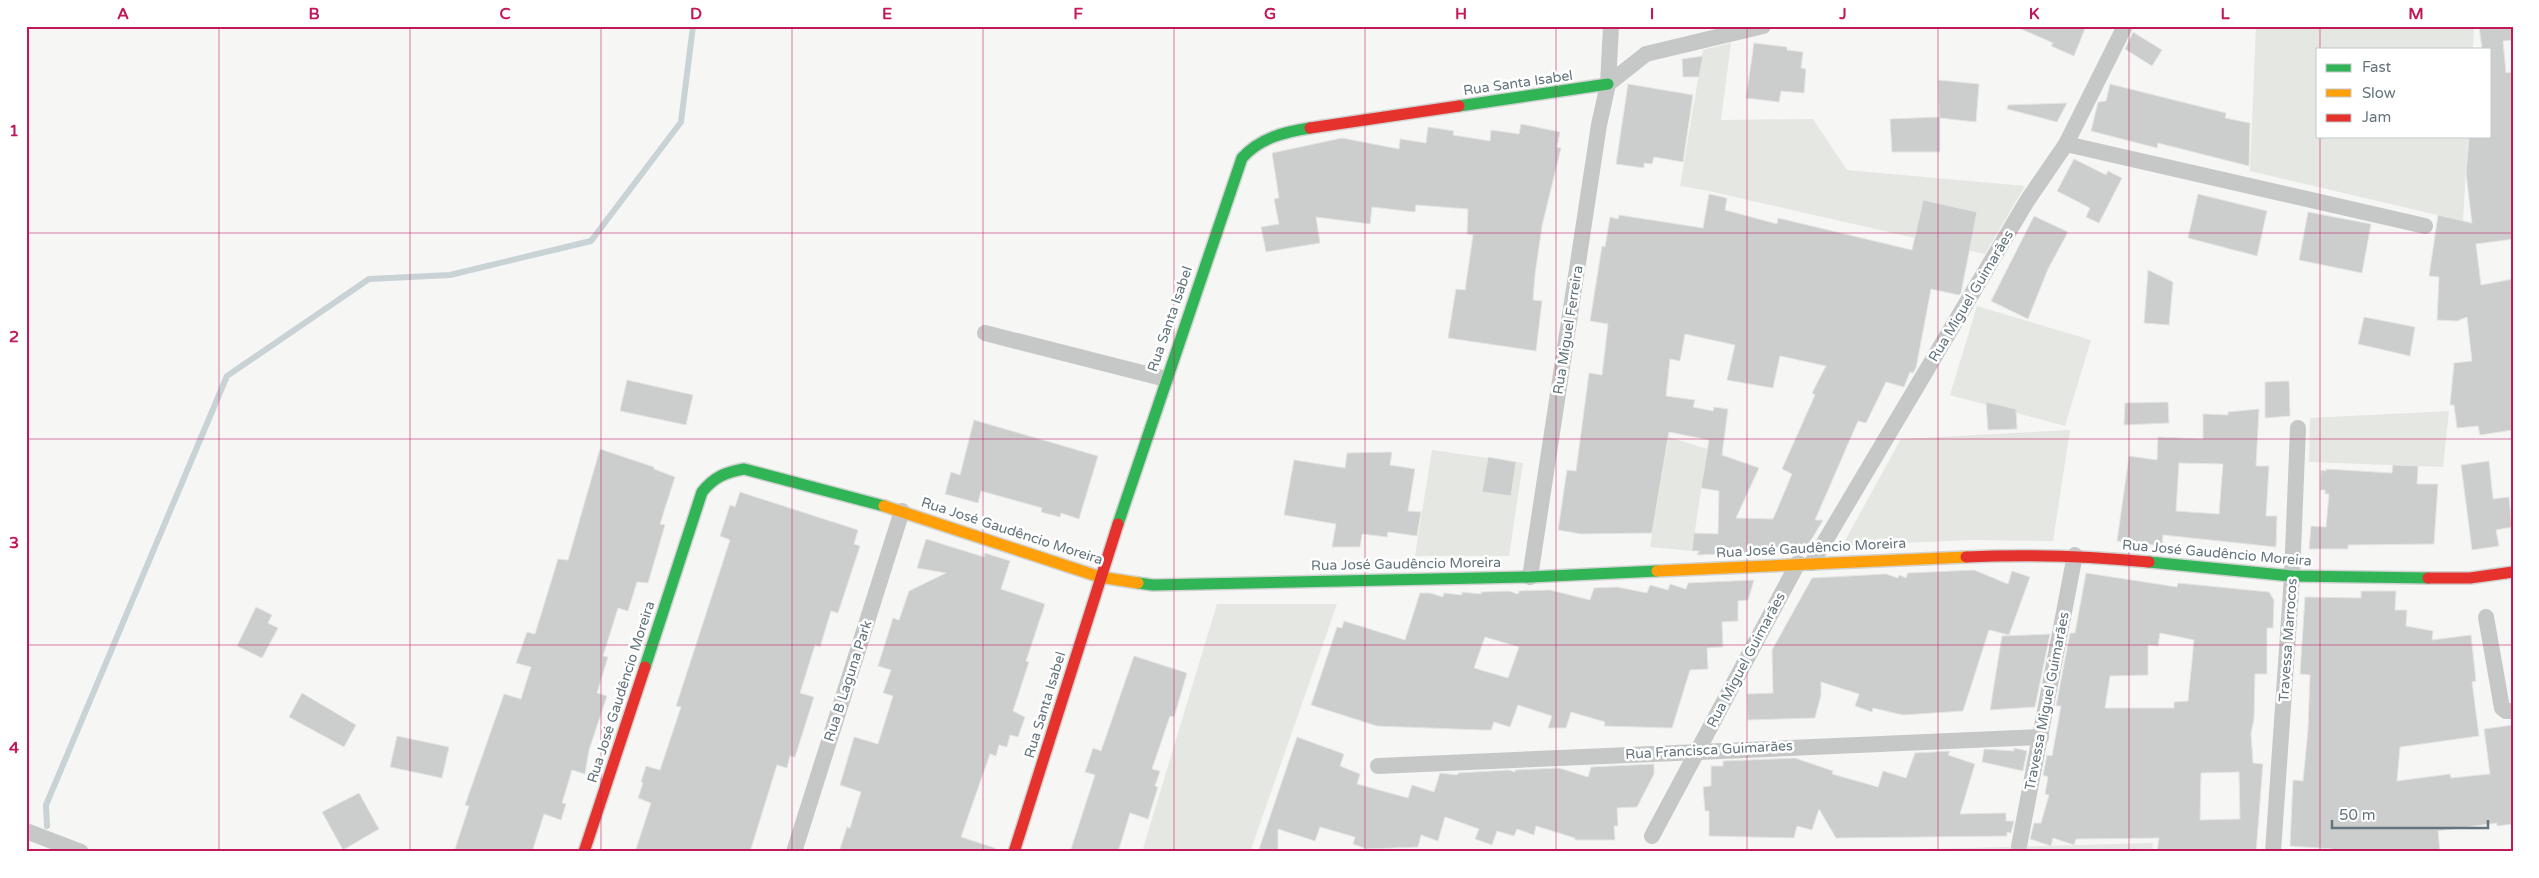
<svg xmlns="http://www.w3.org/2000/svg" width="2539" height="878" font-family="'Varela Round',sans-serif">
<style>
.green{fill:#e5e7e2}
.lines{fill:none;stroke-linecap:round;stroke-linejoin:round}
.stream{stroke:#c9d2d4;stroke-width:6}
.building{fill:#cccece;stroke:#e5e5e4;fill-rule:evenodd}
.fast-casing{stroke:#d1d3d3;stroke-width:14}
.slow-casing{stroke:#d1d3d3;stroke-width:14}
.jam-casing{stroke:#d1d3d3;stroke-width:14}
.street{stroke:#c6c8c8;stroke-width:16}
.fast{stroke:#30b455;stroke-width:11}
.slow{stroke:#ff9f0a;stroke-width:11}
.jam{stroke:#e5322d;stroke-width:11}
.grid{fill:none;stroke:#c2185b;stroke-width:1;stroke-opacity:0.55}
.labels{text-anchor:middle;dominant-baseline:central;stroke-width:5;stroke-linejoin:round;paint-order:stroke}
.street-label{font-size:14px;fill:#64757d;stroke:#fff}
.neatline{fill:none;stroke:#c2185b;stroke-width:2}
.grid-label{font-size:16px;text-anchor:middle;font-weight:bold;fill:#c2185b}
</style>
<rect width="100%" height="100%" fill="#f6f6f5"/>
<g class="green">
<polygon points="2256,26 2474,26 2473,49 2318,49 2318,136 2468,136 2463,221 2250,171"/>
<polygon points="1731,43 1721,120 1813,119 1847,170 2025,186 1985,254 1709,191 1680,186 1703,50"/>
<polygon points="1977,306 2091,340 2065,426 1950,395"/>
<polygon points="2449,411 2443,467 2309,462 2310,418"/>
<polygon points="2070,430 2053,541 1969,540 1842,546 1901,439"/>
<polygon points="1669,437 1707,449 1692,551 1650,547"/>
<polygon points="1432,450 1523,463 1509,556 1415,556"/>
<polygon points="1217,604 1337,604 1250,852 1142,852"/>
<polygon points="2153,843 2152,852 1816,852"/>
</g>
<g class="lines">
<polyline class="stream" points="47,826 46,805 227,376 369,279 450,275 591,241 681,122 693,26"/>
</g>
<g class="building">
<polygon points="2014,26 2086,26 2074,56 2051,46 2053,43"/>
<polygon points="2479,26 2513,26 2513,40 2503,41 2506,73 2513,72 2513,239 2476,244 2481,285 2513,279 2513,430 2480,435 2478,426 2457,428 2454,405 2450,405 2454,363 2472,361 2467,317 2457,321 2437,320 2439,277 2429,276 2438,215 2472,223 2466,173 2469,136 2490,136 2490,49 2482,49"/>
<polygon points="2133,32 2162,50 2152,66 2125,49"/>
<polygon points="1754,43 1787,47 1787,50 1803,52 1801,68 1806,69 1804,93 1781,91 1779,102 1746,98"/>
<polygon points="1703,56 1699,77 1683,77 1682,59"/>
<polygon points="1938,80 1979,84 1976,122 1940,118 1940,152 1892,152 1890,119 1939,117"/>
<polygon points="1628,84 1693,95 1683,162 1654,157 1652,164 1644,163 1644,168 1616,164"/>
<polygon points="2110,84 2226,113 2225,118 2250,123 2249,166 2158,143 2157,148 2091,131 2098,102 2106,101"/>
<polygon points="2067,103 2057,122 2007,109 2008,105"/>
<polygon points="1521,124 1560,132 1557,147 1561,148 1542,226 1535,275 1533,300 1542,301 1536,351 1448,338 1456,289 1465,290 1473,235 1467,234 1468,209 1416,205 1415,212 1372,207 1370,224 1316,217 1320,243 1266,252 1261,227 1279,224 1274,199 1279,198 1272,153 1342,138 1399,149 1400,139 1426,143 1428,127 1454,131 1453,135 1490,141 1491,130 1519,134"/>
<polygon points="2074,159 2106,175 2108,171 2122,178 2099,223 2086,217 2090,208 2057,191"/>
<path d="M 1709,194 L 1727,198 L 1725,210 L 1777,224 L 1778,218 L 1912,250 L 1923,200 L 1977,212 L 1961,293 L 1959,295 L 1931,289 L 1916,368 L 1913,373 L 1910,372 L 1904,387 L 1886,382 L 1866,423 L 1858,421 L 1815,520 L 1823,520 L 1807,547 L 1764,548 L 1762,552 L 1697,555 L 1699,551 L 1692,551 L 1694,533 L 1718,534 L 1719,491 L 1701,488 L 1709,440 L 1669,432 L 1652,533 L 1581,534 L 1558,530 L 1567,470 L 1576,471 L 1589,373 L 1602,375 L 1608,324 L 1590,321 L 1602,246 L 1605,247 L 1610,217 L 1618,219 L 1619,215 L 1703,228 ZM 1685,334 L 1735,345 L 1727,380 L 1773,388 L 1780,356 L 1826,366 L 1812,393 L 1815,395 L 1782,469 L 1792,474 L 1773,519 L 1736,518 L 1759,468 L 1722,455 L 1728,409 L 1714,407 L 1713,411 L 1693,407 L 1695,400 L 1666,396 L 1670,359 L 1680,361 Z"/>
<polygon points="2198,194 2267,211 2257,256 2188,238"/>
<polygon points="2308,212 2371,224 2362,273 2299,260"/>
<polygon points="2034,216 2068,232 2048,269 2028,319 1991,301"/>
<polygon points="2148,270 2173,282 2169,325 2144,323"/>
<polygon points="2364,317 2415,327 2410,356 2358,344"/>
<polygon points="627,380 693,395 686,425 620,411"/>
<polygon points="2289,381 2290,416 2265,418 2265,382"/>
<polygon points="1986,402 2016,409 2017,429 1988,430"/>
<polygon points="2168,402 2169,423 2124,425 2125,403"/>
<path d="M 2259,409 L 2256,466 L 2269,466 L 2266,516 L 2277,516 L 2276,547 L 2163,535 L 2162,546 L 2117,541 L 2129,456 L 2157,460 L 2158,437 L 2203,439 L 2203,414 L 2228,415 L 2228,412 ZM 2179,463 L 2223,464 L 2219,514 L 2176,511 Z"/>
<polygon points="974,420 1098,456 1079,519 1061,513 1060,517 1041,512 1042,508 981,491 978,503 945,494 951,472 960,475"/>
<polygon points="600,449 654,467 654,469 675,477 660,524 665,525 648,583 637,582 628,611 618,608 603,656 608,657 597,693 607,696 589,750 585,774 572,770 562,803 566,804 561,820 544,814 532,852 454,852 469,806 465,805 504,694 521,699 531,667 516,663 527,632 535,634 558,559 568,560"/>
<polygon points="1392,452 1390,465 1415,469 1408,511 1421,512 1417,536 1388,532 1387,537 1362,534 1360,547 1332,547 1336,524 1284,515 1294,460 1345,468 1347,453"/>
<polygon points="1488,457 1516,462 1511,496 1482,492"/>
<polygon points="2489,461 2493,499 2509,497 2512,527 2496,530 2499,546 2472,550 2461,465"/>
<polygon points="2393,465 2418,466 2417,484 2438,484 2434,544 2348,545 2348,549 2309,549 2311,526 2326,527 2329,494 2325,494 2325,490 2320,490 2321,470 2326,471 2326,469 2392,473"/>
<polygon points="740,492 858,530 854,544 860,546 838,613 831,611 820,647 815,645 800,693 814,697 795,757 790,756 787,768 777,765 750,852 635,852 651,803 638,798 643,783 641,782 646,766 660,770 681,707 676,706 730,540 720,536 730,505 735,507"/>
<polygon points="926,539 984,557 985,553 1010,561 1001,589 1045,604 1026,661 1029,662 1013,711 1025,717 1018,737 1010,735 1007,747 999,745 996,756 990,754 961,837 995,848 995,852 839,852 847,827 850,828 861,792 840,785 854,737 878,744 893,696 883,693 891,670 878,666 893,618 899,620 909,591 946,573 917,568"/>
<polygon points="1974,570 2008,584 2012,571 2030,577 2009,635 1989,630 1963,711 1903,715 1873,708 1872,712 1855,706 1859,694 1821,682 1821,695 1815,718 1748,720 1747,694 1773,693 1772,650 1812,578 1886,574 1898,578 1899,575 1906,578 1908,573"/>
<path d="M 2086,573 L 2177,587 L 2178,583 L 2269,592 L 2274,600 L 2273,628 L 2267,628 L 2267,674 L 2255,674 L 2254,718 L 2251,734 L 2253,763 L 2263,764 L 2256,852 L 2157,852 L 2159,838 L 2076,839 L 2074,845 L 2053,838 L 2051,846 L 2030,839 L 2034,823 L 2041,823 L 2049,795 L 2045,794 L 2048,777 L 2043,775 L 2047,755 L 2052,756 L 2061,706 L 2056,706 L 2070,633 L 2075,633 ZM 2160,633 L 2194,640 L 2188,701 L 2174,702 L 2174,708 L 2105,708 L 2110,676 L 2148,675 L 2148,645 L 2158,646 ZM 2239,772 L 2240,819 L 2200,820 L 2201,773 Z"/>
<path d="M 1754,580 L 1748,600 L 1738,601 L 1738,621 L 1722,622 L 1723,647 L 1707,648 L 1708,669 L 1690,670 L 1672,728 L 1604,726 L 1605,722 L 1571,712 L 1566,728 L 1548,728 L 1552,716 L 1518,705 L 1510,727 L 1494,722 L 1491,730 L 1482,730 L 1377,726 L 1311,705 L 1337,627 L 1342,628 L 1344,621 L 1405,640 L 1420,593 L 1430,593 L 1443,597 L 1444,593 L 1462,595 L 1462,592 L 1481,594 L 1481,592 L 1509,591 L 1518,594 L 1519,591 L 1550,590 L 1590,600 L 1594,588 L 1617,587 L 1647,593 L 1650,585 L 1668,590 L 1670,584 L 1686,589 L 1688,583 ZM 1485,637 L 1519,647 L 1508,678 L 1474,668 Z"/>
<polygon points="2361,591 2396,591 2395,610 2407,610 2406,626 2433,631 2432,640 2471,635 2476,681 2472,682 2479,736 2400,747 2397,781 2450,774 2451,778 2490,774 2484,729 2513,725 2513,824 2497,826 2497,823 2438,831 2440,852 2332,852 2332,849 2290,846 2293,780 2303,781 2308,730 2310,675 2300,674 2305,597 2361,598"/>
<polygon points="256,607 272,615 268,623 278,628 262,658 237,646"/>
<polygon points="2050,634 2035,707 1990,710 2002,636"/>
<polygon points="1134,656 1187,673 1174,717 1170,716 1152,769 1160,771 1155,786 1158,787 1148,819 1130,813 1118,852 1070,852 1095,775 1085,772 1093,748 1101,751"/>
<polygon points="302,693 356,725 344,747 289,717"/>
<polygon points="397,736 449,747 442,778 390,767"/>
<polygon points="1297,737 1344,754 1340,766 1360,774 1357,784 1408,798 1412,785 1434,792 1440,773 1457,775 1458,773 1509,770 1515,772 1515,770 1559,768 1588,777 1591,767 1654,764 1654,774 1637,807 1617,808 1618,826 1614,826 1615,840 1575,840 1575,838 1536,826 1534,835 1517,829 1514,836 1497,831 1492,845 1475,839 1479,829 1445,817 1438,841 1421,835 1418,847 1367,849 1353,844 1355,837 1320,827 1315,841 1278,829 1278,852 1258,852"/>
<polygon points="2014,748 2027,751 2023,771 1982,762 1984,749 2014,751"/>
<polygon points="1950,751 1948,755 1975,764 1960,814 2006,813 2006,821 2014,821 2011,833 2007,832 2007,836 1836,838 1819,809 1812,830 1797,826 1794,838 1709,836 1709,811 1705,811 1703,787 1711,786 1711,766 1723,766 1723,761 1795,758 1833,771 1832,774 1878,787 1883,771 1906,778 1915,753"/>
<polygon points="359,793 379,829 343,850 322,812"/>
</g>
<g class="lines">
<defs>
<g id="fast">
<polyline points="1459,106 1608,84"/>
<path d="M 1118,524 L 1242,158 C 1260,138 1284,132 1310,128"/>
<polyline points="2149,562 2292,576 2428,578"/>
<polyline points="1138,583 1153,585 1530,577 1657,571"/>
<path d="M 645,667 L 702,492 C 714,477 726,472 744,469 L 884,506"/>
</g>
<g id="slow">
<polyline points="884,506 1100,577 1138,583"/>
<polyline points="1657,571 1966,557"/>
</g>
<g id="jam">
<polyline points="1310,128 1459,106"/>
<path d="M 1966,557 C 2028,554 2088,556 2149,562"/>
<polyline points="2428,578 2470,578 2513,572"/>
<polyline points="584,852 645,667"/>
<polyline points="1014,852 1118,524"/>
</g>
</defs>
<use href="#fast" class="fast-casing"/>
<use href="#slow" class="slow-casing"/>
<use href="#jam" class="jam-casing"/>
<g class="street">
<polyline points="1608,84 1646,54 1763,26"/>
<polyline points="2066,144 2425,226"/>
<polyline points="985,333 1166,379"/>
<polyline points="1812,563 2027,201 2066,144 2125,26"/>
<polyline points="1530,577 1599,125 1608,84 1611,26"/>
<polyline points="2486,617 2502,708 2506,711 2513,711"/>
<polyline points="1378,766 2041,737"/>
<polyline points="26,831 81,852"/>
<polyline points="1652,836 1798,563"/>
<polyline points="2019,846 2075,555"/>
<polyline points="794,852 902,511"/>
<polyline points="2273,852 2292,576 2298,428"/>
</g>
<use href="#fast" class="fast"/>
<use href="#slow" class="slow"/>
<use href="#jam" class="jam"/>
</g>
<path class="grid" d="M 219,26 L 219,852M 410,26 L 410,852M 601,26 L 601,852M 792,26 L 792,852M 983,26 L 983,852M 1174,26 L 1174,852M 1365,26 L 1365,852M 1556,26 L 1556,852M 1747,26 L 1747,852M 1938,26 L 1938,852M 2129,26 L 2129,852M 2320,26 L 2320,49M 2320,136 L 2320,852M 26,233 L 2513,233M 26,439 L 2513,439M 26,645 L 2513,645"/>
<g class="labels">
<g class="street-label">
<text transform="translate(1518 83) rotate(-8)">Rua Santa Isabel</text>
<text transform="translate(1971 296) rotate(-59)">Rua Miguel Guimarães</text>
<text transform="translate(1170 319) rotate(-71)">Rua Santa Isabel</text>
<text transform="translate(1568 330) rotate(-81)">Rua Miguel Ferreira</text>
<text transform="translate(1012 531) rotate(18)">Rua José Gaudêncio Moreira</text>
<text transform="translate(1811 548) rotate(-3)">Rua José Gaudêncio Moreira</text>
<text transform="translate(2217 553) rotate(5)">Rua José Gaudêncio Moreira</text>
<text transform="translate(1406 564) rotate(-1)">Rua José Gaudêncio Moreira</text>
<text transform="translate(2288 640) rotate(-86)">Travessa Marrocos</text>
<text transform="translate(1746 660) rotate(-62)">Rua Miguel Guimarães</text>
<text transform="translate(848 681) rotate(-72)">Rua B Laguna Park</text>
<text transform="translate(621 692) rotate(-72)">Rua José Gaudêncio Moreira</text>
<text transform="translate(2047 701) rotate(-79)">Travessa Miguel Guimarães</text>
<text transform="translate(1045 705) rotate(-73)">Rua Santa Isabel</text>
<text transform="translate(1709 750) rotate(-3)">Rua Francisca Guimarães</text>
</g>
</g>
<rect width="2539" height="878" fill="none" stroke="#ffffff" stroke-width="55"/>
<rect x="2316" y="48" width="175" height="90" fill="#ffffff" stroke="#c1c8cb"/>
<rect x="2326" y="64" width="25" height="8" fill="#30b455" stroke="#c1c8cb"/>
<text x="2362" y="72" font-size="15" fill="#64757d">Fast</text>
<rect x="2326" y="89" width="25" height="8" fill="#ff9f0a" stroke="#c1c8cb"/>
<text x="2362" y="98" font-size="15" fill="#64757d">Slow</text>
<rect x="2326" y="114" width="25" height="8" fill="#e5322d" stroke="#c1c8cb"/>
<text x="2362" y="122" font-size="15" fill="#64757d">Jam</text>
<path d="M2332 820v8h156v-8" fill="none" stroke="#64757d" stroke-width="2.5"/>
<text x="2339" y="820" font-size="15" fill="#64757d" stroke="#ffffff" stroke-width="4" paint-order="stroke">50 m</text>
<rect x="28" y="28" width="2484" height="822" class="neatline"/>
<g class="grid-label">
<text x="123" y="19">A</text>
<text x="314" y="19">B</text>
<text x="505" y="19">C</text>
<text x="696" y="19">D</text>
<text x="887" y="19">E</text>
<text x="1078" y="19">F</text>
<text x="1270" y="19">G</text>
<text x="1461" y="19">H</text>
<text x="1652" y="19">I</text>
<text x="1843" y="19">J</text>
<text x="2034" y="19">K</text>
<text x="2225" y="19">L</text>
<text x="2416" y="19">M</text>
<text x="14" y="136">1</text>
<text x="14" y="342">2</text>
<text x="14" y="548">3</text>
<text x="14" y="753">4</text>
</g>
</svg>
